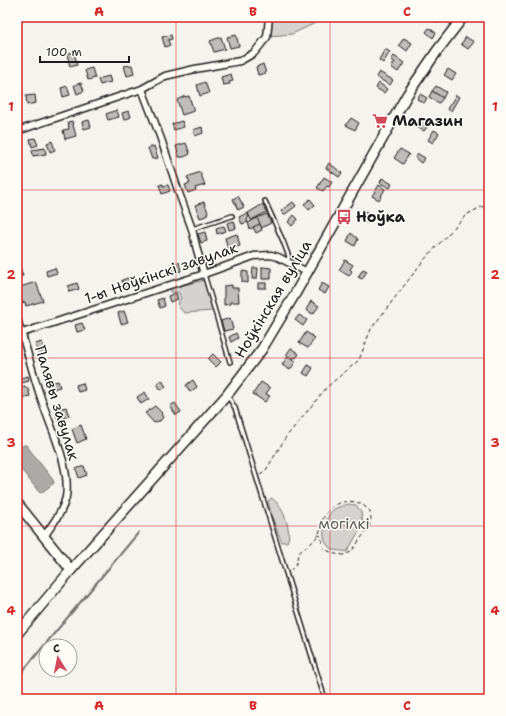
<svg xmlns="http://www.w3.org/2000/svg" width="506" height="716" font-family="'Shantell Sans',sans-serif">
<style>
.green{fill:#d4d3cf;stroke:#787876}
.water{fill:#abaaa6;stroke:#72716f}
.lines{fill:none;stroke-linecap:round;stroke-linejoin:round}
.stream{stroke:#72716f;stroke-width:2}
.building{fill:#bebdba;stroke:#1c1c1c}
.lane-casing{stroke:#1c1c1c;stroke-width:6}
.street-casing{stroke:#1c1c1c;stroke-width:9}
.secondary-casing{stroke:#1c1c1c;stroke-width:12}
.path{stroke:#1c1c1c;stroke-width:1;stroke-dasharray:4 3;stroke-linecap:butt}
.lane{stroke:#fdfcf7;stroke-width:3}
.street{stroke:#fdfcf7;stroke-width:6}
.secondary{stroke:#fdfcf7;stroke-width:9}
.grid{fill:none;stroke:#d62828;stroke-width:1;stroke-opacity:0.55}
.labels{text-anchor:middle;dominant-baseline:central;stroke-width:3;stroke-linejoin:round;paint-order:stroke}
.poi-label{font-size:15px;font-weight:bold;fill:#1c1c1c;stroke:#fdfcf7;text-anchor:start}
.street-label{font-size:15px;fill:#1c1c1c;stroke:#fdfcf7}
.park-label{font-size:15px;fill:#5c5c5b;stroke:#fdfcf7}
.neatline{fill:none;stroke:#d62828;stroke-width:1.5}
.grid-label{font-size:13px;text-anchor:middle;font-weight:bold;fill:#d62828}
</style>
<rect width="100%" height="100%" fill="#f4f3ee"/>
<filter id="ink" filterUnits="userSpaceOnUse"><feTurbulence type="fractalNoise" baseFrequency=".025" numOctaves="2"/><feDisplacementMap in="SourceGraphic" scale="8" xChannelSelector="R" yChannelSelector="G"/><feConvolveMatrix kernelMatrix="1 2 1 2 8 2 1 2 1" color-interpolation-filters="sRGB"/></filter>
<g filter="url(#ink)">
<g class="green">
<polygon points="273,17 326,17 326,18 292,34 269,36"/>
<polygon points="205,280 213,311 184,313 178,306 179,301 181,298 178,292 171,292 171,288"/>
<path d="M 271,498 C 282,503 293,532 287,542 L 282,542 C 276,530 271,515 268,501 Z"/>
<path d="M 348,504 L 356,505 L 361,512 L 363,524 L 347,552 C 342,550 334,552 329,547 C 319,537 325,518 333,510 C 336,507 344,506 348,504 Z"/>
</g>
<polygon class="water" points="24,445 26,445 53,480 54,483 41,493 39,492 17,464 17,450"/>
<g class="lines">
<polyline class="stream" points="17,678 139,532"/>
</g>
<g class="building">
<polygon points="430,17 442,17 438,23"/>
<polygon points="429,28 436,33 433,38 426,32"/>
<polygon points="171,35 172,39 168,40 170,45 165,47 162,37"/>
<polygon points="236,35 239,46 230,48 227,37"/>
<polygon points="221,37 225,49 214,52 210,41"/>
<polygon points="466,37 474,42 468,49 461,44"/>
<polygon points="404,38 412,43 407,51 399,45"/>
<polygon points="385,49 390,52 383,63 379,60"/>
<polygon points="74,52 77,65 70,67 67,54"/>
<polygon points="394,56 404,63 398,72 391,67 395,62 391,60"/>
<polygon points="263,64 266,73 258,75 256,67"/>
<polygon points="132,65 134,74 127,76 124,66"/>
<polygon points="92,68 95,78 88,80 85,70"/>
<polygon points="448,69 456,74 452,80 444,75"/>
<polygon points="379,72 393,80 390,85 376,77"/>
<polygon points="231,74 233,81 229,82 230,84 223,85 221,77"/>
<polygon points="109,76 111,82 100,85 98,79"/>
<polygon points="205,82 209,93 200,96 197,85"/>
<polygon points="81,83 84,91 77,94 74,85"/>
<polygon points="379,83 387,89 384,93 376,88"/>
<polygon points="67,86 70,95 63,97 61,88"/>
<polygon points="436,86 446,92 443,98 432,91"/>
<polygon points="432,91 443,98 439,103 429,97"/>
<polygon points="420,94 427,98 424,103 417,99"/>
<polygon points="35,95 36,103 27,105 26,96"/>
<polygon points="456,95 459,97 451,111 447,109"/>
<polygon points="185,96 185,97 189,96 194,111 182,115 177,100"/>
<polygon points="117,110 119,117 108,120 106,114"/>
<polygon points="129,111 131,117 124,120 122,113"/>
<polygon points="421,117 430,123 424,131 415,126"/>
<polygon points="351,118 359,123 355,130 346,125"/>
<polygon points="89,120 91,127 84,129 82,122"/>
<polygon points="72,121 76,136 65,139 63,130 69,129 68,122"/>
<polygon points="182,121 184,127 174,130 172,124"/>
<polygon points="202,127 203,133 195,136 193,130"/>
<polygon points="434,130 439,133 433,143 428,140"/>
<polygon points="35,138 38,145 32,147 30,139"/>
<polygon points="52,141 55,150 50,152 47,143"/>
<polygon points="186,143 190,154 184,157 179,157 176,146"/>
<polygon points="154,146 158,158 152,159 148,148"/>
<polygon points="45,148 46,154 33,156 32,150"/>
<polygon points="400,149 409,154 403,164 394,158"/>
<polygon points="418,154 425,158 421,163 415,158"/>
<polygon points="329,163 342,173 339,177 326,168"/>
<polygon points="200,172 205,185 195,188 196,190 188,193 185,185 190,183 187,177"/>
<polygon points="324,177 332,182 329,187 327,186 323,191 317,188"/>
<polygon points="382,178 392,184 390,188 380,183"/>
<polygon points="163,184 163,186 168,185 170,191 162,194 159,185"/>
<polygon points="379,185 385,189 379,200 372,196"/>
<polygon points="238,196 244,207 238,210 233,199"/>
<polygon points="310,199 315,205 309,210 304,204"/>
<polygon points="204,202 208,212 206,216 200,218 195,205"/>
<polygon points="293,202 296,206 284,215 281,211"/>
<polygon points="263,204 267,212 251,220 248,213"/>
<polygon points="363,210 372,215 367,223 358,218"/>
<polygon points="247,213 249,217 247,219 248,222 242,224 239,217"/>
<polygon points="267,214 271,223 261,228 257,218"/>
<polygon points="294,215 298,219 292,226 288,222"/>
<polygon points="257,218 260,224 250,229 248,223"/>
<polygon points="234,221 236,228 229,230 227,223"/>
<polygon points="260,224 262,230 256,233 253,227"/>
<polygon points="224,226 226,231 217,234 216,228"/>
<polygon points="205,232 207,241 201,243 198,234"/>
<polygon points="351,233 358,239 355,246 347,241"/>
<polygon points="237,234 240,246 228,249 225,238"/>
<polygon points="345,260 353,265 350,269 352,271 349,276 339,270"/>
<polygon points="179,262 181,271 173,273 170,265"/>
<polygon points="20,267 23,276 17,277 17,268"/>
<polygon points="262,267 271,268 271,279 262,279"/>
<polygon points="55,268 57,273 47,276 46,271"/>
<polygon points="253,268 258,268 257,279 252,279"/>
<polygon points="363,269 367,271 362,279 358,277"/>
<polygon points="242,271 248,272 248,283 242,282"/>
<polygon points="131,277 133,286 124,288 122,280"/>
<polygon points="36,282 43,301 26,306 25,302 22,303 17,288"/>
<polygon points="77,283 79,289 69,292 68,286"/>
<rect x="258" y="283" width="8" height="5"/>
<polygon points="322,283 329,287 325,294 318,290"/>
<polygon points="232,285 232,288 238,288 239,302 230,302 230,304 224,305 224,286"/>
<polygon points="176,293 178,299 170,302 168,296"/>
<polygon points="163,298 165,306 160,308 157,300"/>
<polygon points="311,301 319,306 313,314 306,310"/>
<polygon points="124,311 128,322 121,324 118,313"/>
<polygon points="299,315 307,320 303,326 295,320"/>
<polygon points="230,318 233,329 224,331 221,321"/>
<polygon points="82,323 85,330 77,332 75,325"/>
<polygon points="306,332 315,338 308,348 299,343"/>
<polygon points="236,333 238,338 231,342 229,337"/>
<polygon points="42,342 45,351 38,353 35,344"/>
<polygon points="291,348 299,354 296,358 295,357 293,359 286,355"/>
<polygon points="213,354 221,362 216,367 208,359"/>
<polygon points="288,356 296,361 290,370 282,365"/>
<polygon points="308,365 313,368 308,376 303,373"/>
<polygon points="28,376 29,381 17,384 17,379"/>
<polygon points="162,380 166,387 161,390 157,384"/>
<polygon points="193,380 197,387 190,392 186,385"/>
<polygon points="58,381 60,387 49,390 47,384"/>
<polygon points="261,382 270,388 266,394 270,396 265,402 253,394"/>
<polygon points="83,383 85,390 78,392 76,385"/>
<polygon points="25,386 25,388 28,388 30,396 21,398 19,387"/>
<polygon points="145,392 149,399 141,404 137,397"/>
<polygon points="175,403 181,412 176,415 170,406"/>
<polygon points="155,406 162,413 161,414 163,417 160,421 158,421 154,423 145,413"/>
<polygon points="66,407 69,416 58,420 55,410"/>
<polygon points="81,425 86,439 77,443 72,429"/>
<polygon points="84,466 87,475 79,478 76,469"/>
</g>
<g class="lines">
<defs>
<g id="lane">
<polyline points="265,201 283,241 289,257 287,261"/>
<polyline points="192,229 232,216"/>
<polyline points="204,274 230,362"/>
<polyline points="228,396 235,408 325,699"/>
</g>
<g id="street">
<polyline points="142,89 161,139 179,193 192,229 197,250 204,274"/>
<polyline points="17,131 142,89 165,76 195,69 240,61 254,53 267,37 269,17"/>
<polyline points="17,145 18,138 17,131"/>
<path d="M 17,319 C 26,345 32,372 41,398 C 50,427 71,466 66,497 C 63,512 52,524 44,537"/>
<polyline points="22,333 204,274 254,256 271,255 278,257 307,272"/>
</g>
<g id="secondary">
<polyline points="17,503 71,570"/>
<polyline points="17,634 71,570 227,395 262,349 295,294 407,95 437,51 463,17"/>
</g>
</defs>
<use href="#lane" class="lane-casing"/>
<use href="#street" class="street-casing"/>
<use href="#secondary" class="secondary-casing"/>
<g class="path">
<polyline points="260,474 266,470 286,437 327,387 359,360 371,329 423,261 466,215 481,207 489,207"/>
<path d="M 290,571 C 292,569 294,566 296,564 C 297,560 297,555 300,552 C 306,546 314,543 318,535 C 322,529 321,520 325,515 C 337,498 357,497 370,511 L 371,518 L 369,527 L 351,552 L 344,555 L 335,554 L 324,549 L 321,536 L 318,535"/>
</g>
<use href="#lane" class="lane"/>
<use href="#street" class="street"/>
<use href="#secondary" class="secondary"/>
</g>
</g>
<path class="grid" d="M 176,17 L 176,699M 330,17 L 330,699M 17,190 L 489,190M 17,358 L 489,358M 17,526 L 489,526"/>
<defs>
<symbol id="supermarket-bare" viewBox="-9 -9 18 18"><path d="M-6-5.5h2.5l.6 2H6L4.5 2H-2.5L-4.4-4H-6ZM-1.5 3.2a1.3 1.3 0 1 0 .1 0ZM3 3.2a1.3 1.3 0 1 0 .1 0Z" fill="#d1495b" stroke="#fdfcf7" stroke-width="2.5" paint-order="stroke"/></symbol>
<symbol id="bus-bare" viewBox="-9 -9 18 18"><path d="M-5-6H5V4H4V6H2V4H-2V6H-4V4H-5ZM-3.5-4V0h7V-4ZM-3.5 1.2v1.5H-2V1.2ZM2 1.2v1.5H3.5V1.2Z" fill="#d1495b" stroke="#fdfcf7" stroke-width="2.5" paint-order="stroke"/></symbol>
</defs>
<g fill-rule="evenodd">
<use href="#supermarket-bare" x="369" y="110" width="22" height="22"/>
<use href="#bus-bare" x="333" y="206" width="22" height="22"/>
</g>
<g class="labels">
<g class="poi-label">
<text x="392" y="121">Магазин</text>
<text x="356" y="217">Ноўка</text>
</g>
<g class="street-label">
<text transform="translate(161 273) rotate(-19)">1-ы Ноўкінскі завулак</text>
<text transform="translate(273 299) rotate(-59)">Ноўкінская вуліца</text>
<text transform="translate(57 403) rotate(73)">Палявы завулак</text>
</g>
<g class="park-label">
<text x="344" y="524">могілкі</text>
</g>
</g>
<rect width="506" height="716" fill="none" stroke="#fdfcf7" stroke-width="44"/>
<g transform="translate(58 658) rotate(350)"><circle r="19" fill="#fdfcf7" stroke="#a3a29f"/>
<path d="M0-3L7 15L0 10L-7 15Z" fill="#d1495b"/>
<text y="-6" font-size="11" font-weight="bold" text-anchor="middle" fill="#1c1c1c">С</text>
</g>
<path d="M40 56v6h89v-6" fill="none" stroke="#1c1c1c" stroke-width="2"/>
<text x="46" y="56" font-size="12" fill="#1c1c1c" stroke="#fdfcf7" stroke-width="3" paint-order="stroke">100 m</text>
<rect x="22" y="22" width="462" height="672" class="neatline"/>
<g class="grid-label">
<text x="99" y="16">A</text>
<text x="253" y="16">B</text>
<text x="407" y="16">C</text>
<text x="11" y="111">1</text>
<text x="495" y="111">1</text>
<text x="11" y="279">2</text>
<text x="495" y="279">2</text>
<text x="11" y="447">3</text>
<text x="495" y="447">3</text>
<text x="11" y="615">4</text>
<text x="495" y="615">4</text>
<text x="99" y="710">A</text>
<text x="253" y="710">B</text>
<text x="407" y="710">C</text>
</g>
</svg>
